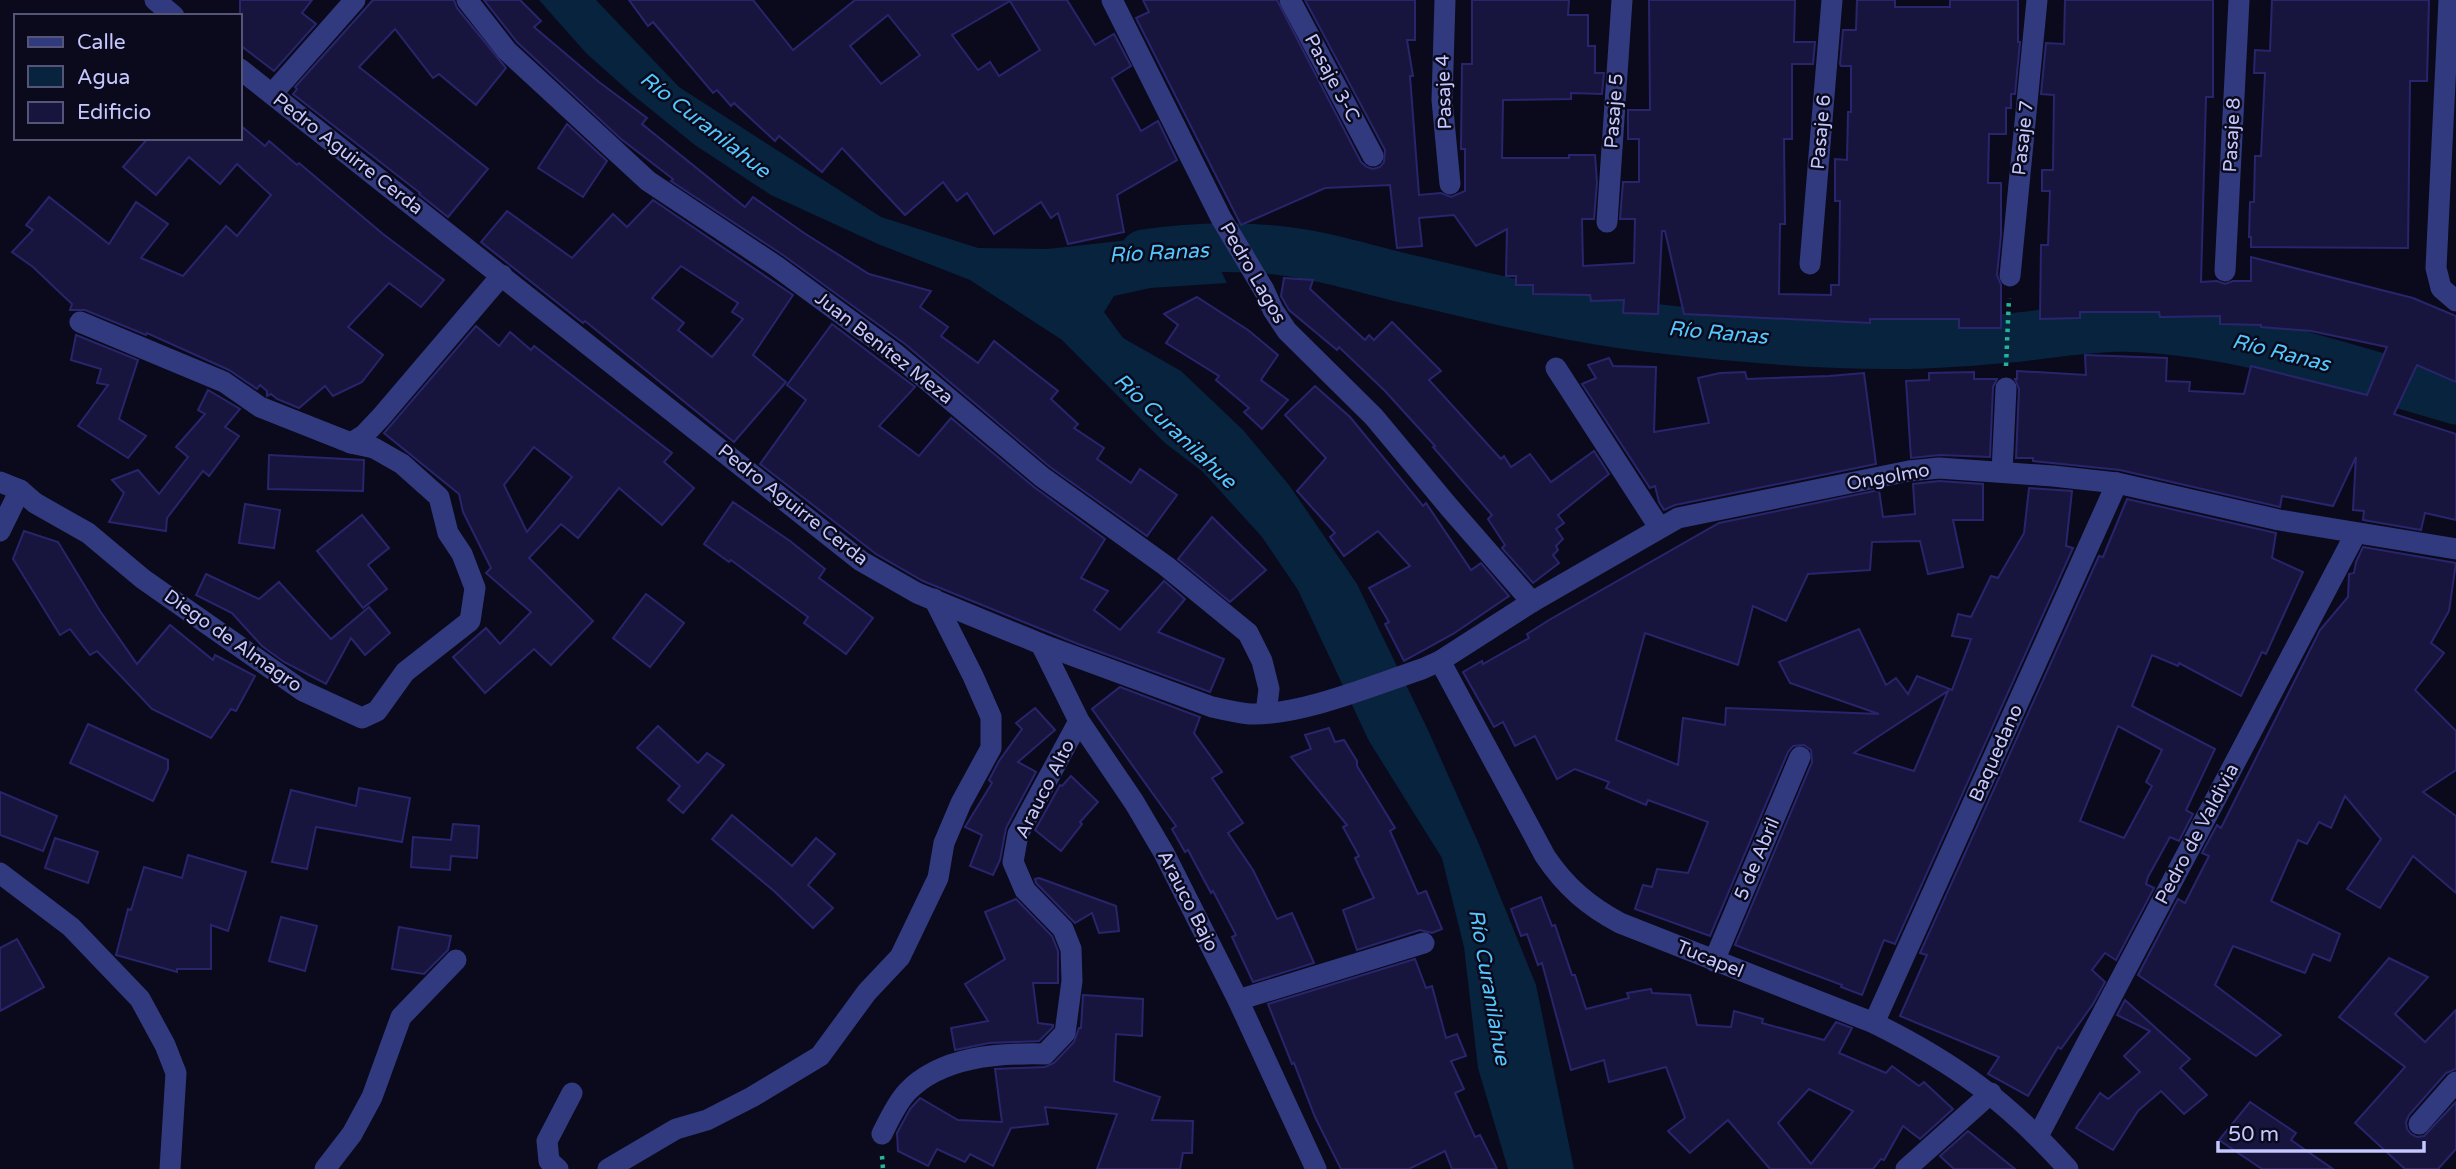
<svg xmlns="http://www.w3.org/2000/svg" width="2456" height="1169" font-family="'Varela Round',sans-serif">
<style>
.water{fill:#07233e}
.lines{fill:none;stroke-linecap:round;stroke-linejoin:round}
.river{stroke:#07233e;stroke-width:49}
.building{fill:#17153e;stroke:#29256c;stroke-width:2;fill-rule:evenodd}
.path{stroke:#25b495;stroke-width:4.5;stroke-dasharray:3.5 5;stroke-linecap:butt}
.minor{stroke:#323a7f;stroke-width:21}
.labels{text-anchor:middle;dominant-baseline:central;stroke-width:5;stroke-linejoin:round;paint-order:stroke}
.street-label{font-size:19px;fill:#c5c7ff;stroke:#0a0a1c}
.water-label{font-size:21px;font-style:italic;fill:#53c9ff;stroke:#0a0a1c}
</style>
<rect width="100%" height="100%" fill="#0a0a1c"/>
<polygon class="water" points="539,0 596,0 679,87 881,217 978,248 1047,249 1147,238 1204,237 1227,283 1150,288 1114,296 1104,312 1123,338 1181,371 1243,430 1289,485 1357,584 1427,728 1478,842 1536,985 1574,1169 1508,1169 1478,1068 1464,947 1442,858 1369,741 1298,590 1262,537 1203,472 1165,443 1062,340 970,280 878,244 771,195 695,145 633,95 586,53"/>
<g class="lines">
<path class="river" d="M 1144,254 C 1202,245 1266,245 1324,258 C 1356,265 1388,275 1421,282 C 1494,299 1569,318 1644,327 C 1735,338 1833,347 1924,344 C 1953,343 1982,341 2011,338 C 2055,333 2100,325 2144,328 C 2250,334 2354,371 2456,400"/>
</g>
<g class="building">
<polygon points="240,0 312,0 302,13 316,24 274,71 240,45"/>
<polygon points="373,0 454,0 457,8 506,68 476,105 439,74 433,78 395,29 359,67 488,169 448,217 419,194 420,193 293,94 297,89 295,87"/>
<polygon points="484,0 520,0 541,21 534,27 599,82 647,118 642,124 745,207 753,197 804,233 869,274 931,291 920,307 948,327 941,336 978,363 994,341 1058,391 1051,399 1078,424 1074,428 1104,448 1097,459 1131,483 1140,469 1177,495 1147,536 1050,467 905,344 783,255 671,181 673,179 621,139 517,42"/>
<path d="M 629,0 L 753,0 L 793,50 L 855,0 L 1067,0 L 1095,45 L 1114,34 L 1131,66 L 1112,78 L 1141,131 L 1158,121 L 1177,160 L 1117,195 L 1124,232 L 1068,244 L 1058,213 L 1051,218 L 1041,202 L 994,234 L 967,193 L 957,201 L 943,182 L 905,215 L 842,148 L 822,172 L 779,136 L 775,141 L 734,103 L 731,106 L 717,90 L 713,93 L 653,22 L 648,26 ZM 1010,1 L 1040,50 L 999,76 L 990,62 L 978,70 L 952,35 ZM 888,15 L 920,55 L 881,84 L 850,46 Z"/>
<polygon points="1143,0 1277,0 1361,162 1367,167 1373,169 1380,167 1384,162 1385,150 1305,0 1415,0 1415,40 1407,40 1413,76 1410,76 1419,195 1441,193 1451,197 1465,191 1465,149 1461,149 1462,64 1472,64 1472,0 1569,0 1568,15 1588,15 1588,46 1595,46 1595,73 1604,73 1602,94 1571,93 1571,99 1503,100 1502,158 1569,158 1569,155 1595,155 1597,182 1594,219 1582,219 1583,266 1634,263 1635,219 1620,219 1623,182 1639,182 1639,139 1628,139 1628,110 1650,110 1649,0 1795,0 1794,42 1815,42 1813,64 1792,64 1792,139 1784,139 1785,224 1780,224 1779,294 1831,295 1831,285 1839,285 1840,201 1835,201 1835,159 1847,160 1848,112 1851,112 1851,66 1841,66 1840,64 1843,30 1856,30 1857,0 1895,0 1895,7 1950,7 1950,0 2018,0 2018,42 2020,42 2015,94 2011,94 2011,108 2006,108 2006,134 1989,134 1988,183 2001,183 2001,235 1997,275 2001,285 2001,328 1959,328 1959,319 1870,319 1870,323 1684,314 1665,231 1662,231 1658,314 1623,313 1624,300 1591,301 1590,295 1533,294 1533,285 1516,285 1516,276 1506,276 1507,229 1476,246 1454,215 1419,218 1422,246 1397,248 1390,185 1325,188 1241,225 1136,18 1149,12"/>
<polygon points="2065,0 2213,0 2213,97 2206,97 2201,282 2217,281 2225,284 2233,281 2251,281 2251,257 2413,298 2456,316 2456,382 2417,365 2394,414 2456,434 2456,520 2425,513 2421,530 2363,520 2364,511 2353,510 2356,457 2333,506 2282,496 2280,507 2120,470 2033,461 2033,458 2016,458 2019,389 2015,379 2017,379 2017,371 2086,375 2085,355 2167,358 2166,381 2190,382 2189,391 2244,394 2251,366 2367,395 2387,347 2311,331 2261,327 2261,325 2220,324 2220,316 2160,317 2159,312 2080,312 2080,318 2040,319 2041,245 2048,245 2050,191 2042,191 2042,170 2053,170 2054,95 2041,94 2046,43 2064,44"/>
<polygon points="2272,0 2429,0 2427,81 2410,81 2408,248 2251,247 2251,237 2249,237 2250,202 2254,202 2255,156 2261,156 2265,73 2254,73 2255,50 2270,51"/>
<polygon points="567,124 607,161 583,197 538,168"/>
<polygon points="240,125 265,146 269,141 297,165 299,163 383,234 444,280 421,307 389,283 348,327 383,355 362,382 333,396 325,386 299,408 277,399 271,394 267,396 267,391 260,385 257,389 229,370 147,333 146,335 85,310 70,310 72,304 33,267 12,252 33,230 26,225 49,197 109,244 136,202 168,224 141,258 183,276 226,226 237,236 271,195 237,164 220,184 189,157 156,195 123,167 148,138 240,138"/>
<path d="M 653,200 L 793,295 L 753,355 L 786,382 L 734,442 L 585,321 L 583,323 L 481,242 L 507,211 L 572,258 L 613,214 L 627,227 ZM 681,266 L 738,303 L 732,312 L 743,319 L 712,357 L 678,330 L 684,323 L 652,298 Z"/>
<polygon points="1284,278 1313,280 1310,289 1365,340 1369,335 1374,340 1392,322 1441,371 1429,380 1501,459 1504,456 1511,467 1530,454 1551,482 1594,451 1609,474 1558,515 1564,523 1556,529 1563,539 1556,546 1558,550 1553,555 1559,563 1533,583 1502,548 1505,545 1488,519 1492,515 1433,447 1435,446 1385,391 1339,347 1337,350 1289,310 1281,296"/>
<polygon points="1197,297 1248,330 1278,355 1261,380 1288,400 1262,429 1244,412 1249,408 1216,380 1219,376 1166,343 1178,325 1164,314"/>
<polygon points="832,324 915,387 879,426 919,456 951,418 1034,487 1105,539 1081,578 1108,591 1094,610 1120,630 1164,581 1185,599 1158,632 1224,659 1210,692 1078,644 923,581 876,554 760,464 806,400 787,385"/>
<path d="M 476,326 L 499,346 L 510,332 L 531,350 L 534,346 L 672,453 L 664,462 L 694,488 L 662,525 L 619,488 L 578,538 L 561,524 L 529,558 L 593,621 L 551,665 L 534,649 L 485,693 L 453,657 L 486,628 L 500,644 L 531,612 L 486,573 L 491,568 L 463,512 L 459,494 L 384,433 ZM 534,447 L 572,477 L 527,532 L 504,485 Z"/>
<polygon points="76,335 138,360 119,419 146,436 128,458 78,426 108,385 97,383 101,369 71,360"/>
<polygon points="1609,358 1613,366 1656,367 1654,432 1709,423 1698,378 1720,373 1745,372 1747,379 1829,376 1864,373 1876,464 1675,505 1664,510 1659,502 1655,486 1650,488 1582,384 1596,378 1588,365"/>
<polygon points="1974,372 1974,379 1997,379 1993,387 1990,457 1940,455 1911,458 1906,381 1929,380 1929,373"/>
<polygon points="1315,386 1350,417 1420,502 1423,506 1426,503 1471,570 1481,563 1509,596 1453,634 1404,661 1385,624 1389,622 1369,588 1410,566 1378,531 1344,556 1330,537 1335,533 1297,491 1326,458 1285,415"/>
<polygon points="208,390 240,409 225,427 239,436 209,476 203,471 167,518 166,531 109,522 124,493 112,480 138,470 159,494 188,457 176,447 205,414 198,410"/>
<polygon points="269,455 364,460 363,491 268,489"/>
<path d="M 1939,481 L 1983,484 L 1983,520 L 1953,520 L 1963,567 L 1928,574 L 1920,541 L 1872,542 L 1870,570 L 1808,574 L 1786,621 L 1753,606 L 1738,665 L 1645,633 L 1616,740 L 1678,765 L 1683,718 L 1725,725 L 1726,708 L 1879,714 L 1790,683 L 1779,662 L 1859,629 L 1886,685 L 1896,678 L 1908,694 L 1917,676 L 1952,690 L 1971,639 L 1952,636 L 1958,614 L 1971,617 L 1991,576 L 1998,578 L 2024,533 L 2029,488 L 2072,491 L 2066,546 L 2073,548 L 1895,944 L 1884,940 L 1862,995 L 1841,987 L 1842,985 L 1735,945 L 1812,762 L 1811,750 L 1804,745 L 1793,746 L 1788,752 L 1710,936 L 1635,909 L 1643,885 L 1652,887 L 1657,869 L 1688,873 L 1708,822 L 1648,800 L 1646,805 L 1606,788 L 1609,782 L 1575,769 L 1557,779 L 1535,736 L 1515,746 L 1503,722 L 1494,727 L 1463,672 L 1482,661 L 1483,664 L 1529,638 L 1527,634 L 1549,620 L 1719,523 L 1879,490 L 1883,517 L 1915,514 L 1913,484 ZM 1948,691 L 1914,771 L 1854,753 L 1879,736 Z"/>
<path d="M 2127,499 L 2276,533 L 2272,558 L 2303,572 L 2266,654 L 2262,652 L 2241,696 L 2179,663 L 2178,666 L 2152,655 L 2132,706 L 2215,749 L 2186,810 L 2193,814 L 2179,841 L 2170,837 L 2148,877 L 2146,884 L 2154,888 L 2116,960 L 2105,953 L 2092,970 L 2105,982 L 2093,1004 L 2061,1049 L 2058,1047 L 2028,1096 L 1988,1074 L 1999,1057 L 1900,1016 L 1927,955 L 1920,953 L 2099,556 L 2103,557 ZM 2118,726 L 2162,750 L 2146,782 L 2152,786 L 2124,838 L 2080,821 Z"/>
<polygon points="733,502 790,541 825,569 819,578 873,618 846,654 804,623 808,617 731,560 729,562 704,544"/>
<polygon points="245,504 280,510 274,548 239,543"/>
<polygon points="362,515 389,548 368,565 387,589 363,608 317,551"/>
<polygon points="1212,517 1266,570 1230,602 1178,559"/>
<polygon points="24,531 58,542 100,611 137,664 170,625 213,660 215,655 255,676 236,711 231,709 211,738 152,709 97,651 90,655 70,629 60,635 13,559"/>
<polygon points="2363,547 2456,563 2449,611 2431,643 2444,653 2415,690 2456,731 2456,770 2423,792 2456,816 2456,893 2413,856 2380,908 2347,889 2381,839 2345,796 2331,828 2319,822 2307,844 2298,840 2271,901 2340,934 2330,961 2313,954 2305,973 2233,946 2215,985 2281,1035 2256,1056 2138,975 2178,899 2185,903 2209,856 2202,853 2217,825 2221,828 2320,630 2348,597 2349,574 2354,573 2356,562"/>
<polygon points="206,574 259,599 279,582 331,639 369,607 390,633 365,655 351,638 326,684 284,662 262,646 232,613 196,595"/>
<polygon points="646,594 684,623 650,667 613,638"/>
<polygon points="1120,687 1200,717 1194,733 1222,772 1212,778 1243,823 1228,833 1253,870 1277,919 1292,913 1314,963 1253,982 1232,937 1236,935 1213,891 1211,893 1188,850 1185,852 1172,829 1176,826 1092,709"/>
<polygon points="1035,708 1055,730 1018,762 1036,772 1006,828 1000,860 993,875 970,866 982,835 965,827 992,783 989,780 999,761 1022,729 1016,723"/>
<polygon points="88,724 168,760 168,769 153,801 70,763"/>
<polygon points="658,726 698,763 707,753 724,765 683,813 668,800 680,786 637,748"/>
<polygon points="1329,728 1335,742 1344,740 1357,761 1357,766 1395,828 1390,831 1418,894 1426,891 1442,929 1432,933 1420,930 1357,950 1343,910 1374,898 1355,858 1359,856 1343,827 1347,825 1291,757 1311,749 1305,735"/>
<polygon points="1071,776 1098,802 1080,822 1082,824 1061,851 1035,830 1060,785 1062,786"/>
<polygon points="359,788 410,798 402,842 316,827 307,869 272,862 291,790 356,806"/>
<polygon points="0,792 57,816 43,851 0,835"/>
<polygon points="732,815 792,866 816,838 835,854 808,885 833,908 813,928 774,891 712,839"/>
<polygon points="453,824 479,826 477,858 451,856 450,870 411,867 413,837 451,840"/>
<polygon points="55,838 98,852 88,883 45,868"/>
<polygon points="188,855 246,872 228,931 211,925 211,969 177,969 177,972 116,955 128,909 131,910 144,867 182,878"/>
<polygon points="1039,878 1116,906 1119,931 1099,933 1092,913 1075,923 1036,883 1035,879"/>
<path d="M 1541,897 L 1552,926 L 1555,925 L 1572,975 L 1575,975 L 1586,1009 L 1629,998 L 1627,993 L 1651,989 L 1652,993 L 1690,995 L 1697,1025 L 1731,1027 L 1734,1011 L 1763,1019 L 1762,1023 L 1824,1040 L 1836,1022 L 1852,1028 L 1839,1053 L 1886,1073 L 1892,1066 L 1919,1086 L 1924,1082 L 1953,1109 L 1920,1139 L 1903,1126 L 1884,1160 L 1881,1159 L 1873,1169 L 1770,1169 L 1728,1120 L 1690,1153 L 1668,1131 L 1685,1118 L 1666,1067 L 1609,1082 L 1604,1060 L 1571,1070 L 1542,963 L 1538,965 L 1527,934 L 1521,936 L 1511,909 ZM 1809,1089 L 1853,1111 L 1811,1164 L 1778,1123 Z"/>
<polygon points="1016,899 1052,936 1058,951 1058,983 1033,983 1038,1023 1053,1025 1053,1027 1039,1041 989,1043 955,1050 951,1028 988,1021 965,984 1005,959 985,912"/>
<polygon points="281,917 317,926 305,971 269,961"/>
<polygon points="399,927 451,936 448,950 424,974 392,969"/>
<polygon points="17,939 44,987 0,1011 0,948"/>
<polygon points="2389,958 2428,977 2395,1014 2425,1042 2456,1010 2456,1069 2446,1073 2409,1115 2406,1122 2407,1129 2411,1134 2417,1137 2424,1136 2456,1102 2456,1149 2438,1169 2405,1169 2355,1123 2405,1067 2339,1017"/>
<polygon points="1415,959 1426,988 1432,986 1446,1038 1457,1034 1466,1056 1451,1061 1464,1089 1455,1093 1475,1137 1480,1135 1497,1169 1452,1169 1445,1151 1409,1169 1341,1169 1315,1117 1294,1063 1292,1064 1268,1004"/>
<polygon points="1083,995 1143,999 1142,1036 1116,1034 1114,1081 1160,1097 1152,1120 1193,1121 1192,1153 1183,1153 1180,1169 1097,1169 1117,1114 1045,1107 1048,1124 1011,1128 993,1166 970,1154 965,1162 937,1149 928,1166 898,1151 897,1133 910,1109 920,1098 958,1120 1002,1122 995,1069 1045,1067 1054,1063 1074,1042 1079,1028 1081,1028"/>
<polygon points="2125,1000 2190,1059 2180,1068 2207,1095 2184,1114 2161,1091 2138,1111 2113,1150 2076,1128 2100,1093 2108,1099 2140,1072 2124,1056 2150,1031 2117,1015"/>
<polygon points="2250,1102 2296,1133 2291,1140 2333,1169 2262,1169 2219,1140"/>
<polygon points="1968,1131 2015,1169 1954,1169 1940,1156"/>
</g>
<g class="lines">
<g class="path">
<polyline points="2006,366 2009,298"/>
<polyline points="882,1156 883,1169"/>
</g>
<g class="minor">
<polyline points="155,0 174,16"/>
<polyline points="467,0 507,51 648,181 776,266 897,355 1042,477 1166,566 1248,633 1262,661 1269,689 1266,713"/>
<polyline points="1112,0 1221,218 1264,290 1273,310 1287,331 1374,417 1449,507 1532,602"/>
<polyline points="1290,0 1373,156"/>
<polyline points="1445,0 1442,100 1450,184"/>
<polyline points="2449,0 2436,268 2441,288 2456,301"/>
<path d="M 240,69 L 861,561 L 917,593 L 1041,644 L 1212,707 C 1225,710 1237,713 1250,714 C 1300,716 1374,685 1422,669 L 1440,661 L 1532,602 L 1678,518 L 1909,471 L 1939,468 L 2053,476 L 2117,483 L 2279,520 L 2456,549"/>
<polyline points="272,94 355,0"/>
<polyline points="1607,222 1622,0"/>
<polyline points="1810,264 1832,0"/>
<polyline points="2225,271 2239,0"/>
<polyline points="2010,276 2037,0"/>
<polyline points="1556,368 1659,527"/>
<polyline points="351,443 364,435 381,417 502,275"/>
<polyline points="2002,472 2006,388"/>
<polyline points="0,482 20,490 35,503 88,533 143,579 303,691 362,718 377,711 405,672 470,621 475,588 462,554 448,533 439,497 402,464 374,448 351,443 260,407 224,382 80,322"/>
<polyline points="0,531 20,490"/>
<polyline points="1041,644 1079,721 1134,802 1164,853 1238,1000 1316,1169"/>
<path d="M 1440,661 L 1545,856 C 1565,886 1588,906 1620,923 L 1874,1023 C 1955,1063 2008,1102 2068,1169"/>
<polyline points="0,873 71,927 140,999 165,1045 176,1073 170,1169"/>
<polyline points="1714,961 1800,757"/>
<polyline points="1238,1000 1424,943"/>
<polyline points="1874,1023 2117,483"/>
<polyline points="2419,1124 2456,1082"/>
<path d="M 882,1134 C 889,1120 896,1104 907,1092 C 941,1056 999,1053 1045,1054 L 1065,1033 L 1072,981 L 1071,949 L 1063,929 L 1025,890 L 1013,862 L 1018,834 L 1079,721"/>
<polyline points="2038,1136 2356,533"/>
<polyline points="325,1169 352,1134 372,1097 401,1017 456,960"/>
<polyline points="558,1169 549,1161 547,1141 572,1093"/>
<polyline points="608,1169 676,1129 707,1120 752,1097 820,1056 867,992 900,957 938,878 944,843 961,803 991,748 991,717 973,676 934,599"/>
<polyline points="1906,1169 1991,1093"/>
</g>
</g>
<g class="labels">
<g class="street-label">
<text transform="translate(1332 78) rotate(62)">Pasaje 3-C</text>
<text transform="translate(1444 92) rotate(-92)">Pasaje 4</text>
<text transform="translate(1614 111) rotate(-86)">Pasaje 5</text>
<text transform="translate(1821 132) rotate(-85)">Pasaje 6</text>
<text transform="translate(2232 135) rotate(-87)">Pasaje 8</text>
<text transform="translate(2023 138) rotate(-84)">Pasaje 7</text>
<text transform="translate(348 154) rotate(38)">Pedro Aguirre Cerda</text>
<text transform="translate(1253 273) rotate(60)">Pedro Lagos</text>
<text transform="translate(884 348) rotate(38)">Juan Benítez Meza</text>
<text transform="translate(1888 477) rotate(-10)">Ongolmo</text>
<text transform="translate(793 505) rotate(38)">Pedro Aguirre Cerda</text>
<text transform="translate(233 641) rotate(35)">Diego de Almagro</text>
<text transform="translate(1996 753) rotate(-66)">Baquedano</text>
<text transform="translate(1045 789) rotate(-63)">Arauco Alto</text>
<text transform="translate(2197 834) rotate(-62)">Pedro de Valdivia</text>
<text transform="translate(1757 859) rotate(-67)">5 de Abril</text>
<text transform="translate(1188 901) rotate(63)">Arauco Bajo</text>
<text transform="translate(1710 959) rotate(22)">Tucapel</text>
</g>
<g class="water-label">
<text transform="translate(705 125) rotate(38)">Río Curanilahue</text>
<text transform="translate(1159 253) rotate(-3)">Río Ranas</text>
<text transform="translate(1718 333) rotate(5)">Río Ranas</text>
<text transform="translate(2281 353) rotate(14)">Río Ranas</text>
<text transform="translate(1175 431) rotate(43)">Río Curanilahue</text>
<text transform="translate(1489 987) rotate(80)">Río Curanilahue</text>
</g>
</g>
<rect x="14" y="14" width="228" height="126" fill="#0a0a1c" stroke="#555677" stroke-width="2"/>
<rect x="28" y="37" width="35" height="10" fill="#323a7f" stroke="#555677" stroke-width="2"/>
<text x="77" y="49" font-size="21" fill="#c5c7ff">Calle</text>
<rect x="28" y="66" width="35" height="21" fill="#07233e" stroke="#555677" stroke-width="2"/>
<text x="77" y="84" font-size="21" fill="#c5c7ff">Agua</text>
<rect x="28" y="102" width="35" height="21" fill="#17153e" stroke="#555677" stroke-width="2"/>
<text x="77" y="119" font-size="21" fill="#c5c7ff">Edificio</text>
<path d="M2218 1141v10h206v-10" fill="none" stroke="#c5c7ff" stroke-width="3.5"/>
<text x="2228" y="1141" font-size="21" fill="#c5c7ff" stroke="#0a0a1c" stroke-width="5" paint-order="stroke">50 m</text>
</svg>
